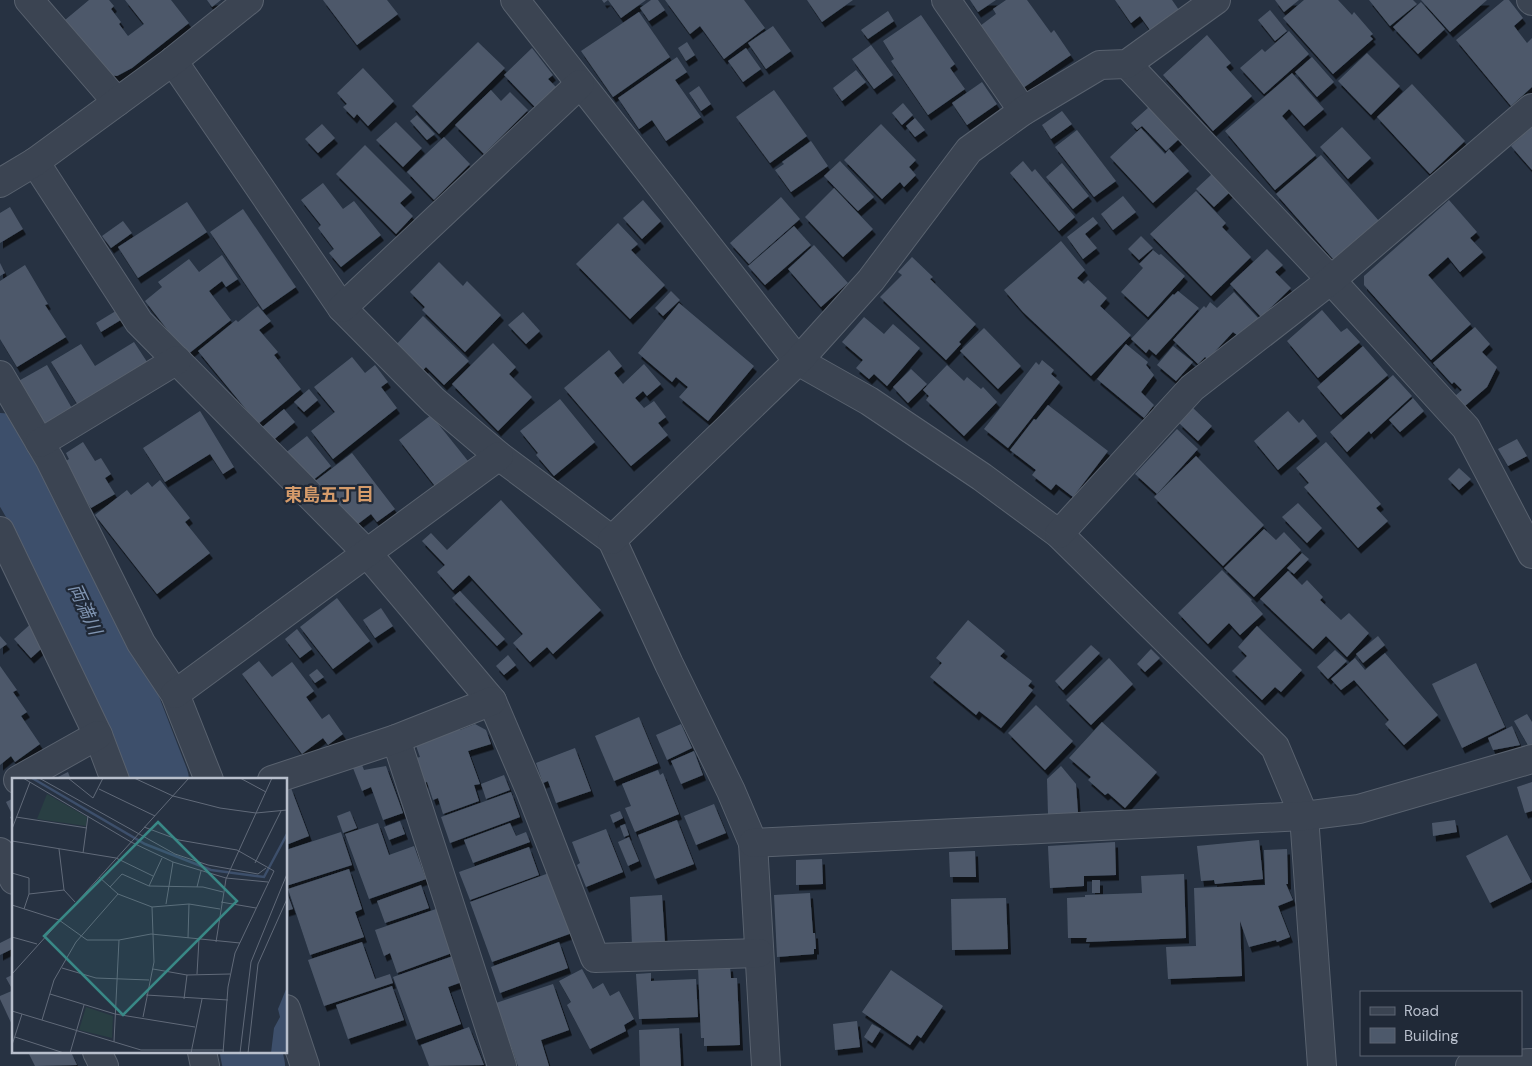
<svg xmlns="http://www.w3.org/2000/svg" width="1532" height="1066" font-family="'DM Sans','Noto Sans JP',sans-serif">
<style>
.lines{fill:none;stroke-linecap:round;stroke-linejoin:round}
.river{stroke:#3d4f6b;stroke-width:62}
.building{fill:#4d596b;filter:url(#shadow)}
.minor-casing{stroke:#59626f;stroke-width:30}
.tertiary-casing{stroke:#59626f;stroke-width:30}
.minor{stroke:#3b4452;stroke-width:28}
.tertiary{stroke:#3b4452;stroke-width:28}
.labels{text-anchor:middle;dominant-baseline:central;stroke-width:4.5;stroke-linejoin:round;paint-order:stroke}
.neighbourhood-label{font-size:18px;font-weight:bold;fill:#d59b6a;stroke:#202937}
.water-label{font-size:18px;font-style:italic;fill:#8095b2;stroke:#202937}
.inset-river{fill:none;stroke:#3d4f6b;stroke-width:2.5}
.inset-road{fill:none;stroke:#616a79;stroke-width:1}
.view{fill:#398886;fill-opacity:0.15;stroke:#398886;stroke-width:2.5}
.inset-edge{fill:none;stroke:#b8bfcc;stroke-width:2.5}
</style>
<defs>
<filter id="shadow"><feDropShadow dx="3" dy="5.5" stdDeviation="0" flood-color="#0009"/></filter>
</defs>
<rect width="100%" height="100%" fill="#273242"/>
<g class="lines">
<g class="river">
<polyline points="0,444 41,516 124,692 158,780"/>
<polyline points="251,1052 254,1066"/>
</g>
</g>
<g class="building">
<polygon points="89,0 109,0 114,6 111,9 121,22 119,24 128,36 144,24 125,0 171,0 189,23 132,68 117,76 108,75 65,20"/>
<polygon points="207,0 221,0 212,7"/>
<polygon points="323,0 387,0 398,14 357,45"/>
<polygon points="602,0 646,0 621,18 608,0 604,3"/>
<polygon points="651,0 658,0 665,10 649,21 640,8"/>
<polygon points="665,0 744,0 765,28 724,59 700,26 690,34"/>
<polygon points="807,0 853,0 822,22"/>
<polygon points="970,0 996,0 978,12"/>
<polygon points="1006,0 1027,0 1051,33 1054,30 1071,55 1023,88 980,26 996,14 993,9"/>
<polygon points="1115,0 1172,0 1179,10 1150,30 1140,16 1131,23"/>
<polygon points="1275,0 1299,0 1284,12"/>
<polygon points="1304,0 1338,0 1352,15 1354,12 1373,34 1370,36 1373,39 1333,74 1283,18"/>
<polygon points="1369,0 1413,0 1417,4 1390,26"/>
<polygon points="1421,0 1487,0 1450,32"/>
<polygon points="1504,0 1509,0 1523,18 1514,26 1527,43 1532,38 1532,87 1511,106 1456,40"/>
<polygon points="1421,2 1445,29 1418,54 1393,27"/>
<polygon points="1270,10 1287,31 1275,41 1258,20"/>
<polygon points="888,11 894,21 868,39 861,30"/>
<polygon points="639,12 670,57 613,97 581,51"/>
<polygon points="921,15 955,64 950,68 965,89 928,115 891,61 894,59 883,41"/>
<polygon points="773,26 791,51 766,69 748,43"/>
<polygon points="1289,31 1309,54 1264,94 1240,68 1262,49 1265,52"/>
<polygon points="1207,35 1231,63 1226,67 1252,96 1213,131 1163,75"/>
<polygon points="478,42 505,68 439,134 412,106"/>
<polygon points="687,42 695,55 686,61 678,48"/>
<polygon points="871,45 893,75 874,89 852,59"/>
<polygon points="532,48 553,75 548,79 556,87 535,107 504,75"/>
<polygon points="746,48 761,69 743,82 728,61"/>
<polygon points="1367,53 1400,86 1371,115 1338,81"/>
<polygon points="677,57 687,72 675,80 701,117 666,141 652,120 639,129 618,98"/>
<polygon points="1312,57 1334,82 1317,97 1295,72"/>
<polygon points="363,68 394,101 368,126 357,114 354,118 343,107 347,104 337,93"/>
<polygon points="856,70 866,82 842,101 833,88"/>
<polygon points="1292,73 1324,109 1304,126 1289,109 1282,116 1316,155 1275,190 1225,131"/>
<polygon points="982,82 997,104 967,125 952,103"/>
<polygon points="1412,84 1465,141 1430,174 1377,117"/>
<polygon points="699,86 711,104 701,111 689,93"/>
<polygon points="491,90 501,101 510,92 528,110 484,154 455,125"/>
<polygon points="774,90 807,136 770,163 736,117"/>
<polygon points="903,103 913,115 902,125 892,113"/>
<polygon points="1149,107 1179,139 1166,151 1142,126 1137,130 1131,123"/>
<polygon points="1062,111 1072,124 1051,139 1042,125"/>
<polygon points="417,115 435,134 427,140 410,121"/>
<polygon points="915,118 925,130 915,137 906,126"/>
<polygon points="396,122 422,148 403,167 376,140"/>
<polygon points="322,124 335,138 318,153 305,139"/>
<polygon points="881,124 916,160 909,167 916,175 904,187 900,182 882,199 844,160"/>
<polygon points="1342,127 1371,158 1348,179 1320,147"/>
<polygon points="1532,127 1532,170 1511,146"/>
<polygon points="1141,128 1165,154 1169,149 1189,171 1153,203 1110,157"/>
<polygon points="1077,130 1116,181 1094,197 1055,147"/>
<polygon points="444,137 470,164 434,200 407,172"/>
<polygon points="811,141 828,166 791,192 775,170 784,164 782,162"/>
<polygon points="365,145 412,192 400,203 413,216 396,234 336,174"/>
<polygon points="1321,155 1379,221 1334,260 1276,194"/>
<polygon points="840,161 874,197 858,211 824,176"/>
<polygon points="1023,161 1032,172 1035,169 1075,217 1059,231 1010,173"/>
<polygon points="1062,163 1089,196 1073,209 1046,177"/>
<polygon points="1212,174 1230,192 1214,207 1196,189"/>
<polygon points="323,183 343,209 354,201 381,235 341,267 329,253 334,249 318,228 321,225 301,200"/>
<polygon points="834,188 873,229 843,257 805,217"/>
<polygon points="1196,191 1226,223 1222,227 1251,257 1211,296 1150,234"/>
<polygon points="1123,196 1136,212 1113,230 1101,214"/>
<polygon points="781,197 800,219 749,264 730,243"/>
<polygon points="643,200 661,221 642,239 623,218"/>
<polygon points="1449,200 1477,232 1470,238 1483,252 1460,272 1448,257 1428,275 1471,324 1431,360 1364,285 1364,276"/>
<polygon points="187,202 207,232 138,278 118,247"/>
<polygon points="10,207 23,229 0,243 0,213"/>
<polygon points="243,209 296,287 263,310 210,232"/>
<polygon points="1093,217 1098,223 1085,234 1097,248 1083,259 1067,237"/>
<polygon points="123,221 132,233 111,248 102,236"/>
<polygon points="618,223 638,244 631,250 665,285 630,319 576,264"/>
<polygon points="794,226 811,245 765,285 748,266"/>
<polygon points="1141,236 1153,248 1139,260 1128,249"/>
<polygon points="1061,241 1085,270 1077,278 1084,284 1088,280 1107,298 1100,306 1131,335 1091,376 1023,312 1004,290"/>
<polygon points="814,245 848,283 821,307 788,269"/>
<polygon points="1267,249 1283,265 1275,272 1291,288 1261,317 1230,284"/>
<polygon points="1153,250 1159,255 1161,254 1185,276 1148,317 1121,292 1143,268 1139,264"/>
<polygon points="222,255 238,279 226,287 222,281 209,291 231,320 187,355 145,301 162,287 158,282 189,259 199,272"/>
<polygon points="912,257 933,277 930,279 976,324 959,342 961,344 946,360 880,297 902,275 898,272"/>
<polygon points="439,262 463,286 467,281 501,315 465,352 422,310 425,307 410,292"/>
<polygon points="0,263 5,273 0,276"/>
<polygon points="25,265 48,304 45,305 66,337 17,367 0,339 0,281"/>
<polygon points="671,291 680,300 663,316 655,308"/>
<polygon points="1178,291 1199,308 1156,355 1149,349 1146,353 1131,339 1173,294 1174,295"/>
<polygon points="1234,292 1259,319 1237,335 1233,332 1208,359 1205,357 1198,364 1173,340 1204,306 1206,308 1210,302 1217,308"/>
<polygon points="679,303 754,366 708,421 679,397 688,387 676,377 672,382 638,353"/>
<polygon points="258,306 271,321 259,330 278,352 274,355 301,389 258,424 198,351 236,320 238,322"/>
<polygon points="119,309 124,318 101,332 96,323"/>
<polygon points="1322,310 1341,332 1347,328 1360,342 1318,378 1287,341"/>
<polygon points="523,312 540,331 526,344 508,325"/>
<polygon points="423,316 469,361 444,385 426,367 419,374 393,348"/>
<polygon points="864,317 884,334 893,324 920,348 887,386 874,374 869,379 856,368 863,360 842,342"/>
<polygon points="1475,327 1490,344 1482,352 1497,367 1487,387 1465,406 1455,396 1462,390 1454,382 1452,384 1433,363"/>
<polygon points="984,328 1021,366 998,389 960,351"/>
<polygon points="134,342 151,368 81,410 51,362 81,344 95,366"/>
<polygon points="493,343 516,367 509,374 532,397 498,431 452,384"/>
<polygon points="1126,344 1148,362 1146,365 1154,375 1141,392 1154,405 1144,418 1097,379"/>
<polygon points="1173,346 1193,362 1176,381 1157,365"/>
<polygon points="1363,346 1388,375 1341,415 1317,387"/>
<polygon points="609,350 622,366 614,373 623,384 644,364 661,384 647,396 643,391 635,398 644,408 654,401 666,417 658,423 668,435 631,466 564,388"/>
<polygon points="352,357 365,373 375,365 388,382 381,387 397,408 333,459 311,431 335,412 314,387"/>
<polygon points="1042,360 1054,370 1051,374 1060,382 1008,448 984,429 1036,362 1039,365"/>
<polygon points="47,365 73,410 40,428 15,383"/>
<polygon points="947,365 964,381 967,377 981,389 983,387 997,402 964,436 926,400 929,396 923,390"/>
<polygon points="911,369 927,384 908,403 893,387"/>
<polygon points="1393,375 1412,396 1371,434 1369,431 1347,452 1330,432"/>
<polygon points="309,389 318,400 304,412 294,402"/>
<polygon points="1413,398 1424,411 1400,432 1389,420"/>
<polygon points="560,399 595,442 554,476 536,455 538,453 520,431"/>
<polygon points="1048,405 1108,451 1073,497 1056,484 1051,490 1032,475 1036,470 1010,450 1034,419 1036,420"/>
<polygon points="1193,408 1212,426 1198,441 1179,423"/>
<polygon points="284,409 295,422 271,442 260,429"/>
<polygon points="200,411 234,467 223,474 210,454 165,482 143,448"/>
<polygon points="1288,411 1299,423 1303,419 1317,436 1278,470 1254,441"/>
<polygon points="431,415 468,461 435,486 399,440"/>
<polygon points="1177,429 1198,449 1157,494 1135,474"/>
<polygon points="307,436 331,466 308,484 284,454"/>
<polygon points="1517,439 1527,456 1508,466 1498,449"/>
<polygon points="83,442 95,461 101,458 111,474 105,478 115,494 91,508 63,463 69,459 66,453"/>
<polygon points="1326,442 1381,504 1376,508 1388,521 1358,548 1304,487 1309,483 1296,468"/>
<polygon points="352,453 395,509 377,522 371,514 350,530 314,482"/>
<polygon points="1196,456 1264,525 1223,566 1154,497"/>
<polygon points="1459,468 1471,479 1459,490 1448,479"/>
<polygon points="160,480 190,518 185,522 210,553 157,594 95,515 127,490 131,495 148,482 152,487"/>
<polygon points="501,500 601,610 553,654 547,647 530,662 513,643 523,634 469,575 453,590 437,572 445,565 422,541 431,533 447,550"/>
<polygon points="1298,503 1322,528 1307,543 1282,517"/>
<polygon points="1264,529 1276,540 1284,532 1301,550 1254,597 1224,568"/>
<polygon points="1302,553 1309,559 1294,574 1287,568"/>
<polygon points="1222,570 1252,600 1251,601 1263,614 1240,635 1229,623 1208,644 1178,613"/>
<polygon points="1288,571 1302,585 1307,580 1323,597 1320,600 1341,620 1349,613 1369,633 1347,657 1326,636 1313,649 1260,599"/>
<polygon points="460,591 505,639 497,646 452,598"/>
<polygon points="337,598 370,641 333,669 300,627"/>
<polygon points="381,608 393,626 375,638 363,620"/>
<polygon points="968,620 1005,651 1000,656 1032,681 1028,686 1033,690 1001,728 979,711 976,715 930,677 942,663 936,658"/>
<polygon points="34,621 50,641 31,658 14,639"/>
<polygon points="1257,626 1302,670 1281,692 1275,687 1262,700 1232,671 1247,656 1238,647"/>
<polygon points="297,629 312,649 300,658 285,639"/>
<polygon points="0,636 7,644 0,649"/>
<polygon points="1378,636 1385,645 1363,663 1356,654"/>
<polygon points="1091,645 1100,653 1063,690 1055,681"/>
<polygon points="1151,649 1160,658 1145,672 1137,664"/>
<polygon points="1335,650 1347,661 1328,679 1317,667"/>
<polygon points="1385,653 1438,715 1404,745 1385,724 1389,720 1354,680 1341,690 1331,679 1355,658 1365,670"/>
<polygon points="508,655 516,665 504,675 496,666"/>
<polygon points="1109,658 1133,684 1091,725 1066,700"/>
<polygon points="259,661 272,677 292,662 314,691 306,697 322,719 329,714 343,734 328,745 323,738 302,754 242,674"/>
<polygon points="1476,663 1505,727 1462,748 1432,684"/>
<polygon points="0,666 17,690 13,692 27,712 21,716 40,744 15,762 11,756 0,765"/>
<polygon points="317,669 324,677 315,683 309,675"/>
<polygon points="1036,705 1073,741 1045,770 1008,733"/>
<polygon points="1527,714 1532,722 1532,745 1529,747 1514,721"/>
<polygon points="639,717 658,763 614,781 595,736"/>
<polygon points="1102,722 1157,772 1125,808 1108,793 1105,795 1088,780 1091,777 1069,758"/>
<polygon points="475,724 486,730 491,744 468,751 480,784 474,785 479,801 443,814 438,798 433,800 427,782 423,783 413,759 420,757 415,743 459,727 460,730"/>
<polygon points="681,724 692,748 667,760 656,735"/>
<polygon points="1512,726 1520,745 1493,750 1488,738"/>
<polygon points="575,748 591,791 556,803 548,781 543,783 536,763"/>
<polygon points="694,751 703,775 681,784 671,761"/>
<polygon points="362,765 364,770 386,766 403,813 383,820 371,787 362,791 353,768"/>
<polygon points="1061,766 1076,784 1078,813 1048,814 1047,779"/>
<polygon points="658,770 660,775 663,773 679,814 635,832 625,808 631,806 622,784"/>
<polygon points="68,772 71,780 52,780"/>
<polygon points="504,775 510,790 486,799 481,784"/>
<polygon points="1532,782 1532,811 1525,813 1517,787"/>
<polygon points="291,788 309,836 286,845 286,790"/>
<polygon points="511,792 520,817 450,843 441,817"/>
<polygon points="14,798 14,825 10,817 13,816 6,802"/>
<polygon points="714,804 726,833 696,845 684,816"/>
<polygon points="350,811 357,828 343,833 337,816"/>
<polygon points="620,811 623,818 613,823 610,815"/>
<polygon points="677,820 694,864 655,879 638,835"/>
<polygon points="1455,820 1457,832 1433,836 1432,823"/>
<polygon points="400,821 405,834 389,840 384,827"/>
<polygon points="378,823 389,855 414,846 426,879 369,899 345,834"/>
<polygon points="510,823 516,836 526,832 530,842 473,863 464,840"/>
<polygon points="625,824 629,835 624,837 620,826"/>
<polygon points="606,829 623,872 586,887 577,865 580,863 572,842"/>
<polygon points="341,832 352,865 286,886 286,850"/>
<polygon points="1507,835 1532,882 1490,903 1466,856"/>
<polygon points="629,837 639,861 628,866 618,842"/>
<polygon points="1259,840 1263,879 1215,884 1214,880 1201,881 1197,846"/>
<polygon points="1115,842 1116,875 1084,876 1084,886 1050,888 1048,846"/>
<polygon points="529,847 539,875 470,900 459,872"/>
<polygon points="1287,849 1288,884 1286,884 1293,900 1278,906 1290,937 1277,942 1276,940 1249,947 1240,921 1242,976 1168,979 1166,947 1196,946 1194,888 1265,885 1264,850"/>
<polygon points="975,851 976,877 950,877 949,852"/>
<polygon points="822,859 823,884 796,885 796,860"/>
<polygon points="349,869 362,909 355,912 364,937 310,955 288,889"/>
<polygon points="549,873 572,933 492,962 470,902"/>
<polygon points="1184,874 1186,938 1086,942 1087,938 1068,938 1067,898 1085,897 1085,895 1142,893 1141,876"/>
<rect x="1092" y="880" width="8" height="13"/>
<polygon points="421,885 429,908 385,923 377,901"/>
<polygon points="286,890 293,909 286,911"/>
<polygon points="810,893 813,933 815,933 816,949 814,949 814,954 777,957 774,895"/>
<polygon points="662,895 665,943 632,945 630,897"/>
<polygon points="1006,898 1008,949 952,950 951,899"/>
<polygon points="436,909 452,953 397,973 390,953 384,956 375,930"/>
<polygon points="14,936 14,948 0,955 0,943"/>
<polygon points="362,942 375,979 390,974 393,983 324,1006 308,960"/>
<polygon points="559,942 568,968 500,993 491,967"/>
<polygon points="453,956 462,982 448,987 461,1024 416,1040 393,977"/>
<polygon points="730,966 731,978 737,978 740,1045 704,1046 704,1038 701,1038 698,967"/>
<polygon points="582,969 593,989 603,983 610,996 619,991 634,1019 624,1025 626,1031 590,1049 567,1005 571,1002 559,981"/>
<polygon points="891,970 943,1006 921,1038 917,1035 910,1045 862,1012"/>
<polygon points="651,973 651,981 696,979 698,1017 639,1019 636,974"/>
<polygon points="14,974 14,985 11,987 6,978"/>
<polygon points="553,984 569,1030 541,1040 549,1066 518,1066 496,1003"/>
<polygon points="392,986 404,1020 348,1039 336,1005"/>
<polygon points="14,990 14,1029 0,999 0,996"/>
<polygon points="857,1021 860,1047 835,1050 833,1024"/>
<polygon points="872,1024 881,1029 872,1043 864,1037"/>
<polygon points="469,1027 484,1065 429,1066 421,1045"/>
<polygon points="679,1028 681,1066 640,1066 639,1030"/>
<polygon points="28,1052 71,1052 77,1065 35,1066"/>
</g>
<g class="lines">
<defs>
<g id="minor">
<polyline points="29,0 117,102"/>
<polyline points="515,0 798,361 869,401 982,477 1059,534 1275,747 1304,816 1322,1066"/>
<polyline points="946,0 1023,111"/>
<polyline points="1531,0 1532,1"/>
<polyline points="173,61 342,308 434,401 499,456 612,540 669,664 731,791 753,843 766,1066"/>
<polyline points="1127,64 1331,280 1466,428 1532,554"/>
<polyline points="35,162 139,322 367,553 492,701 530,790 595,958 759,953"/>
<polyline points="0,183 35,162 173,61 249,0"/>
<polyline points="342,308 580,84"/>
<polyline points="0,375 50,460 141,643 175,694 209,780"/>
<polyline points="40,443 177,360"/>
<polyline points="0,531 98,735 115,780"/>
<polyline points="1059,534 1192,388 1331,280 1532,108"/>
<polyline points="612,540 798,361 871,280 969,150 1023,111 1100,65 1127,64 1216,0"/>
<polyline points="175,694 499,456"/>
<polyline points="396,739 502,1066"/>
<polyline points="18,780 98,735"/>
<polyline points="272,780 396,739 492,701"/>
<polyline points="753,843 1304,816 1359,809 1532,759"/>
<polyline points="0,852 14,880"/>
<polyline points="286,1009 305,1066"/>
<polyline points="97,1052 104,1066"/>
<polyline points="202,1052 205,1066"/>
</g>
<polyline id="tertiary" points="1470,1066 1532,1063"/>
</defs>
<use href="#minor" class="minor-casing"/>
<use href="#tertiary" class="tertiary-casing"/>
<use href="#minor" class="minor"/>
<use href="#tertiary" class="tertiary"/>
</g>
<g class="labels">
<g class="neighbourhood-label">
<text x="329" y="495">東島五丁目</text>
</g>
<g class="water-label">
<text transform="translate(85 609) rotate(65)">両満川</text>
</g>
</g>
<g transform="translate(12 778)">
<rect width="275" height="275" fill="#273242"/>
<path d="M 35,16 L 75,39 L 74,48 L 25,41 ZM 74,229 L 101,238 L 100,260 L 67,252 Z" fill="#293f43"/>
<path d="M 275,209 L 275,275 L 259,275 L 262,250 L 268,239 L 266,231 Z" fill="#3d4f6b"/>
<path class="inset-river" d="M 20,0 L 133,66 L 199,92 L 252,99 L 275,56"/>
<path class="inset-road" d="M 11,0 L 119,64 L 161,84 L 214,100 L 256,104M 27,0 L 163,76 L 196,87 L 246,96 L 254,90M 56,0 L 81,20 L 91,0M 122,0 L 161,18 L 208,30 L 244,35 L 275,32M 228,0 L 254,14M 87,11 L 143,38M 4,39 L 75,50M 132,49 L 167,62 L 225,72 L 262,93 L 223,175 L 216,209 L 211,275M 0,51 L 18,4M 0,63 L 104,80 L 141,98M 47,71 L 52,112M 71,75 L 76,38M 243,85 L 269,33M 0,95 L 17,100 L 17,116M 87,99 L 106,116 L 140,129 L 177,126 L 208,131M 137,108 L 150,80M 98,109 L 110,96 L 137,108 L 191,109 L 211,114M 185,109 L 189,93M 209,124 L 244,130M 154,126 L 161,84M 0,127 L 47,142 L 75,162 L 107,162 L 139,156 L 228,165M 12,131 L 17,116 L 52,112 L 63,124M 0,159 L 25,166M 176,160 L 177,126M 204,164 L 214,101 L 260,0M 50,190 L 84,200 L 137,202M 141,191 L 175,197 L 218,196M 0,196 L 177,0M 185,196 L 187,161M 38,216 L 103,236 L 183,249M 134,217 L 216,222M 172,221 L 175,197M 0,233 L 129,272 L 212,272M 131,239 L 142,184 L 140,129M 30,242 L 42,202 L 64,164 L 106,116M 3,259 L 52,275M 102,264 L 107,162M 0,267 L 10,236M 58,275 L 72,227M 179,275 L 190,221M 228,275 L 239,184 L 275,96M 236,275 L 246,186 L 275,121"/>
<path class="view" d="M 146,44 L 225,123 L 111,237 L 32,158 Z"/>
<rect width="275" height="275" class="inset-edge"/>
</g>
<rect x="1360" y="991" width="162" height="65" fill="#202937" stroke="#5d6573"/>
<rect x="1370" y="1007" width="25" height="8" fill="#3b4452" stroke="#5d6573"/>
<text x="1404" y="1016" font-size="15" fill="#b8bfcc">Road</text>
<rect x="1370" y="1028" width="25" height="15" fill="#4d596b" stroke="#5d6573"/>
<text x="1404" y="1041" font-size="15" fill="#b8bfcc">Building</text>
</svg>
